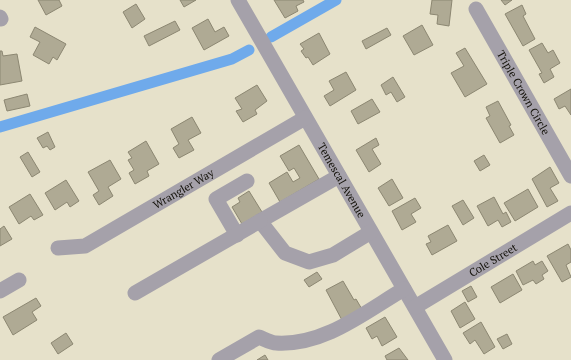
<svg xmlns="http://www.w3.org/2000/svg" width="571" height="360" font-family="'PT Serif',serif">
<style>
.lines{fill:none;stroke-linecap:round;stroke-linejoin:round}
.canal{stroke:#6faaeb;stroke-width:11}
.building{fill:#afaa94;stroke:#8c8772}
.minor{stroke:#a5a1aa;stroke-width:15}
.labels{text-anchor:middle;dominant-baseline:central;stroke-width:3;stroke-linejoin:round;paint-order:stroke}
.street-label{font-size:11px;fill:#131109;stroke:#f3eed7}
</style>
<rect width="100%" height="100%" fill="#e6e1ca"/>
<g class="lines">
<g class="canal">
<polyline points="271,37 336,0"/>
<polyline points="0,127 232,59 249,50"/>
</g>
</g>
<g class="building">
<polygon points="38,0 59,0 62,6 46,15"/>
<polygon points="180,0 196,0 184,7"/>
<polygon points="274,0 303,0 304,2 296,6 298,11 285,18"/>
<polygon points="432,0 452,0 449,26 437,24 438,15 430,14"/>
<polygon points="501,0 512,0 505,5"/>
<polygon points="136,4 145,19 132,28 123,12"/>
<polygon points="522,5 526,14 523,16 535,39 523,46 505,14"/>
<polygon points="208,19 215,32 224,27 229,36 204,50 192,28"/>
<polygon points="175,21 180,30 149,46 144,36"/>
<polygon points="422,25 433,45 414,55 403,36"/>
<polygon points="35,27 66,44 57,60 53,57 49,64 33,55 40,42 30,37"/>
<polygon points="387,28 391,35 366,49 362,41"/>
<polygon points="319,33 330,54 313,65 308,57 306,58 301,51 304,49 300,44"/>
<polygon points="542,43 548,53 553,50 560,63 550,69 554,77 544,83 539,74 542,73 529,50"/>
<polygon points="465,48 487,84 465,97 451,73 464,66 456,53"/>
<polygon points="0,51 2,51 3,56 17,54 22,81 0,85"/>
<polygon points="346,72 356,90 330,106 324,96 334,90 329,81"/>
<polygon points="393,77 405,97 397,102 391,92 386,95 381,85"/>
<polygon points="257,85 267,101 255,110 257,114 243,122 236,111 242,109 235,98"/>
<polygon points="571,89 571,115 565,106 559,109 554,99"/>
<polygon points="27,94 30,106 7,111 4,100"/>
<polygon points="372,99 380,112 358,124 351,111"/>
<polygon points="498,101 511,125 509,126 514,135 500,143 486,118 490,116 486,107"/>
<polygon points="192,117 201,133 188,140 194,150 179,158 173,148 179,144 171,129"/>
<polygon points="48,132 55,147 50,150 47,146 43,148 37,138"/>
<polygon points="376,138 379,145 372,149 381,164 369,172 356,150"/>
<polygon points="146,141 159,164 147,171 149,176 135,184 129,173 134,170 128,160 132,158 128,152"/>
<polygon points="299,145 319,179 280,202 269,183 287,172 293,182 300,178 294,168 289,171 280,156"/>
<polygon points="28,152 40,172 32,177 20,157"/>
<polygon points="484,155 490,165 480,171 474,161"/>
<polygon points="110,160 121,179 108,187 113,196 99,205 93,195 99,191 88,172"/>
<polygon points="550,167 559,183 550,188 558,201 547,207 532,179"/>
<polygon points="392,179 403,198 389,206 378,188"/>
<polygon points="66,180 79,201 70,207 67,202 55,210 45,193"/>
<polygon points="528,189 538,207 515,221 504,203"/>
<polygon points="249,191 262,212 242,224 232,207 240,202 238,198"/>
<polygon points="30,194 43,215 34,220 31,216 19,224 9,207"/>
<polygon points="494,197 503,214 506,212 511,222 502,227 498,220 488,226 477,206"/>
<polygon points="415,198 421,208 411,214 416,222 402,230 392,211"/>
<polygon points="463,200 474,218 463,225 452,206"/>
<polygon points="448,225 457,241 432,255 426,244 431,242 428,236"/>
<polygon points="4,226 12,239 0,246 0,229"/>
<polygon points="568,244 571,250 571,262 566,265 571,277 562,282 547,256"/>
<polygon points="533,261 535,265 542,261 548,271 542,275 544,279 536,284 533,280 523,285 516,271"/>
<polygon points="317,272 322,279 309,287 304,280"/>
<polygon points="513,274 522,290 500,303 491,287"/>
<polygon points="343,281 354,300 356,299 363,311 343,322 326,290"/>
<polygon points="471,286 477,297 468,302 462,291"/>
<polygon points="36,298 41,306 32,312 37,320 13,335 3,317"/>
<polygon points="465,302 475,319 460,328 451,311"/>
<polygon points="385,317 397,337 382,346 377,336 372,339 366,328"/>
<polygon points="481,322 495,347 484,354 475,340 470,344 463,333"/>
<polygon points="66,333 73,344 58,354 51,343"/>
<polygon points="507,334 512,344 503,349 497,339"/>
<polygon points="399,348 408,360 387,360 385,356"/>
<polygon points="265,355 268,360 257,360"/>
</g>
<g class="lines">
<g class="minor">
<path id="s1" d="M 238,0 L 445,360"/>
<path id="s2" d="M 476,9 L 571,176"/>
<polyline points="0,17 1,19"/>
<polyline points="339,176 260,221 285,253 309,262 333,255 371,232"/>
<polyline points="237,235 216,199 247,181"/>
<path id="s3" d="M 58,248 L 85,246 L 305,118"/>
<polyline points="0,291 19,280"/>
<polyline points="135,293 260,221"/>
<path id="s4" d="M 415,307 L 571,213"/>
<path d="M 219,360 L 259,337 C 264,339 271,343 276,343 C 324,346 365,312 404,289"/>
</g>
</g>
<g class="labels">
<g class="street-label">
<text stroke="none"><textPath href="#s2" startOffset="96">Triple Crown Circle</textPath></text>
<text stroke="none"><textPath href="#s1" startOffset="208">Temescal Avenue</textPath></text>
<text stroke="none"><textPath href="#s3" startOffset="141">Wrangler Way</textPath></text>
<text stroke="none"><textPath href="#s4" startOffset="91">Cole Street</textPath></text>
</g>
</g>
</svg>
